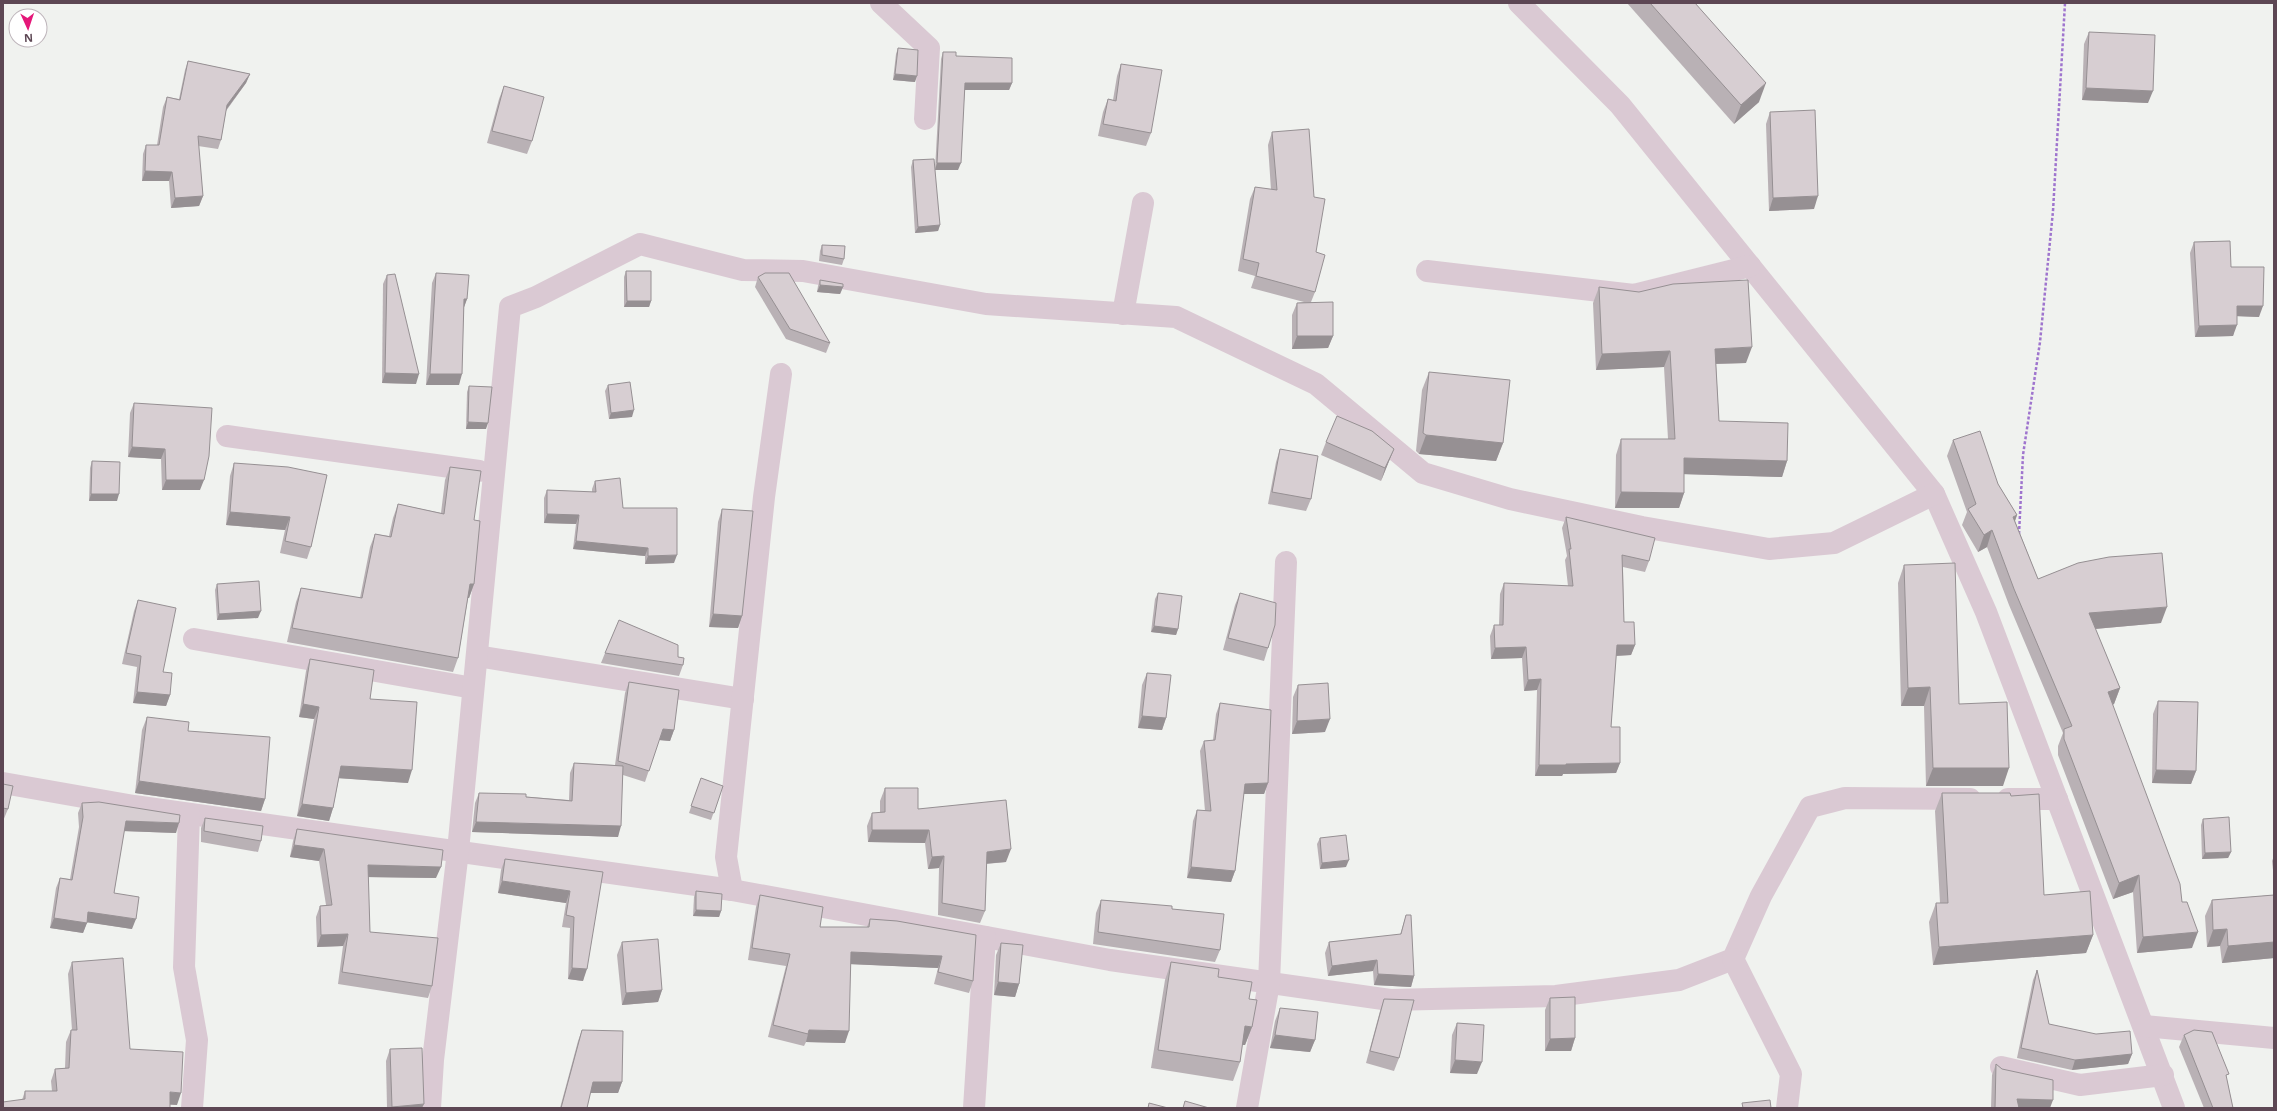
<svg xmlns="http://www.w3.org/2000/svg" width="2277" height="1111" font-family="'Open Sans',sans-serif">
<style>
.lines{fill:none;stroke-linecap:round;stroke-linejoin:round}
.path{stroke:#9f75ce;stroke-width:2.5;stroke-dasharray:3 2;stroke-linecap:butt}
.minor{stroke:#dac9d3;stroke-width:22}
.wall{fill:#b9b1b5}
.shaded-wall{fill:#969093}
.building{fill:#d7ced2;stroke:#969093}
</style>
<rect width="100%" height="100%" fill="#f0f2ef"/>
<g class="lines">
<polyline class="path" points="2019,534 2023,455 2040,342 2053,211 2065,3"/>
<g class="minor">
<polyline points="881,3 929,48 925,119"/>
<polyline points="1519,3 1620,105 1934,494 1986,612 2174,1108"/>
<polyline points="1427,271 1634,295 1750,266"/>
<polyline points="1123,314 1143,203"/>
<polyline points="227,436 479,471"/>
<polyline points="194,639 473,688"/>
<polyline points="477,656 743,699"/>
<polyline points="3,783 134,806 732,890 1110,960 1390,1000 1556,996 1679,980 1733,959 1761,896 1810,807 1845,798 1970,799"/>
<polyline points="2008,799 2057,799"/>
<polyline points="189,814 184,967 197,1040 192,1108"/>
<polyline points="732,890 726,857 764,497 781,374"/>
<polyline points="1733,959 1791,1074 1787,1108"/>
<polyline points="2144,1026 2274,1038"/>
<polyline points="2001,1067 2080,1085 2163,1075"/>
<polyline points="430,1108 433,1060 458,851 510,307 536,297 640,244 743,270 803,271 986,304 1176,317 1316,384 1423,473 1510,499 1642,527 1769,549 1834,543 1934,494"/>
<polyline points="974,1108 985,937"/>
<polyline points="1247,1108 1269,983 1286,562"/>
</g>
</g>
<g class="wall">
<polygon points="1627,3 1695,3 1759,102 1734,124"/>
<polygon points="2089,32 2148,103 2082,100 2084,44"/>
<polygon points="898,48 915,82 893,80 896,54"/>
<polygon points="943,52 956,56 1012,83 1009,90 965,90 958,170 935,170 941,59"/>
<polygon points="188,61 250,74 246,83 226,111 221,140 218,149 198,146 203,196 199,206 171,208 169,181 142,181 143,154 146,145 157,145 163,107 167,97 179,99 185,70"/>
<polygon points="1121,64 1151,133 1146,146 1098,136 1103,112 1108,99 1113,100 1117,76"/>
<polygon points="504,86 532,141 527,154 487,143 499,99"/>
<polygon points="1770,112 1814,209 1769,211 1766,124"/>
<polygon points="1272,132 1316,252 1315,292 1311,302 1333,336 1328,348 1292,349 1292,315 1297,303 1304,302 1251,288 1255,276 1238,271 1250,199 1255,187 1271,190 1268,145"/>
<polygon points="913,160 940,225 938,231 915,233 911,167"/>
<polygon points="2194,242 2231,267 2259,317 2237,316 2233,336 2195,337 2190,253"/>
<polygon points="822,245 844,259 842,265 819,261 820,251"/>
<polygon points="626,271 651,301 649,307 624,307 624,277"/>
<polygon points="436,273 467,299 464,307 459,385 426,385 432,283"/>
<polygon points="387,275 416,384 382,383 383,284"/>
<polygon points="758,277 830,343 826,353 786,339 755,287"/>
<polygon points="820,280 843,287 840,294 817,292 818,286"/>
<polygon points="1599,287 1746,363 1716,364 1719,421 1787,461 1782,477 1684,474 1684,493 1679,508 1615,508 1616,455 1621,439 1668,439 1664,367 1596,370 1593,303"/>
<polygon points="1429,372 1503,443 1496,461 1419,454 1416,451 1422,390"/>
<polygon points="608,385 632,417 609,419 605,391"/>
<polygon points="469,386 486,429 466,429 467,392"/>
<polygon points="134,403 200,490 162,490 161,459 128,457 130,413"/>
<polygon points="1953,440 1998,484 2017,515 2015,521 2038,579 2161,623 2095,629 2120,688 2114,704 2112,705 2182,902 2192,948 2137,953 2133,892 2113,899 2058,755 2058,746 2063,733 2009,605 1987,547 1978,552 1962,525 1967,512 1947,456"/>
<polygon points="1326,442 1394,449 1381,481 1321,455"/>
<polygon points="1280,449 1311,499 1306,511 1268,504 1276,462"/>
<polygon points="92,461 117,501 89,501 90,468"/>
<polygon points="234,463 327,475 311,547 307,559 280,553 285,530 226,525 230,476"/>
<polygon points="450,467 474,520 474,584 469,598 468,598 458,658 453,672 287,642 296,602 301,588 360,598 370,547 375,534 389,536 393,518 398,504 441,513 445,480"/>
<polygon points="595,481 623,508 674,563 645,564 645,556 573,549 576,524 544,523 544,498 547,490 592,492 592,489"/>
<polygon points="722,509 742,616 738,628 709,627 718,522"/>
<polygon points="1566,517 1649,561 1645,572 1623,567 1624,622 1635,645 1631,655 1616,656 1611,727 1620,763 1616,773 1563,774 1562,776 1535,776 1537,690 1524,691 1522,658 1491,659 1490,636 1494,625 1499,625 1500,594 1504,583 1568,586 1565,560 1567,556 1562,528"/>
<polygon points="1904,565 1959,704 2003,786 1926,786 1924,706 1901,706 1898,583"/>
<polygon points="217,584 258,618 217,620 215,590"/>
<polygon points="1158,593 1178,629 1176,635 1151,632 1155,599"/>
<polygon points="1240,593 1268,648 1264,661 1223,650 1235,605"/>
<polygon points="138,600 163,672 170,695 166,706 133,703 137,667 122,664 134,611"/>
<polygon points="605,653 683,665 679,676 601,663"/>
<polygon points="310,659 370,699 408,783 339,778 333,808 329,821 297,816 314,719 299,717 306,671"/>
<polygon points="1147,673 1166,718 1162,730 1138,728 1142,685"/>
<polygon points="629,682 674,730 670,741 659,740 645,782 623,775 618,837 472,832 475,803 479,793 569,800 570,773 574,763 615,765 625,693"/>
<polygon points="1298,685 1325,732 1292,734 1293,697"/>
<polygon points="2158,701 2196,771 2191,784 2152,783 2153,714"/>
<polygon points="1220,703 1268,783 1264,794 1244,794 1235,871 1231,882 1187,878 1193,821 1197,810 1205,811 1200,751 1204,741 1213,740 1216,714"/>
<polygon points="147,717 188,731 265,799 261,811 135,793 142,730"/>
<polygon points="701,778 723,786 711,820 689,813"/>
<polygon points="3,784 8,809 3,821"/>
<polygon points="885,788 918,809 1006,862 986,864 985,911 980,923 938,915 939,868 928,869 925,843 868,842 867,826 872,813 880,813 880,801"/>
<polygon points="1942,793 2011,796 2044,895 2093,935 2086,953 1933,965 1929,922 1936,903 1940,903 1935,811"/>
<polygon points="82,803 176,833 124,831 114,893 132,929 87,922 83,933 50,928 56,888 60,878 70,879 79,827 78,813"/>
<polygon points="205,818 261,841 258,852 201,842 201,828"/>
<polygon points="2203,819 2231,852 2228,858 2202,859 2201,825"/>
<polygon points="297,829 436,878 368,877 370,932 432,986 428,998 338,984 343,946 317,947 316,917 320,906 326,905 319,861 290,857 293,841"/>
<polygon points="1320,838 1346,867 1320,869 1317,844"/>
<polygon points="2274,856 2274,879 2272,861"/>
<polygon points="505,859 603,872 583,981 568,979 570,928 562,927 566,903 498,893 501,870"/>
<polygon points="696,891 721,911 719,917 693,916 694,897"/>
<polygon points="760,895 820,927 867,927 870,919 897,921 973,981 969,993 934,984 938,968 851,964 845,1043 806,1042 804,1046 768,1037 786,966 748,960 756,907"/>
<polygon points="2274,895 2274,958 2222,963 2220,946 2207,947 2205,916 2212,900"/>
<polygon points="1101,900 1172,909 1220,950 1215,962 1093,944 1096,913"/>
<polygon points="1406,915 1414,976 1411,987 1374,985 1373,971 1328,976 1325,953 1329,942 1400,935"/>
<polygon points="622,942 662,990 658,1002 622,1005 617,955"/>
<polygon points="1001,943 1019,984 1015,997 994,995 996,955"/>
<polygon points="72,962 130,1049 177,1105 22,1100 25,1091 52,1091 51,1081 55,1069 65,1068 66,1042 71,1030 72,1030 68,974"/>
<polygon points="1171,962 1218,977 1249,999 1252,1027 1245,1045 1242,1045 1240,1062 1233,1081 1151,1068 1165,980"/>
<polygon points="2037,970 2049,1024 2132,1054 2128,1064 2072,1070 2017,1058 2033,980"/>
<polygon points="1550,998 1575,1038 1571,1051 1545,1051 1545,1010"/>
<polygon points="1384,999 1399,1058 1394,1071 1366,1063 1380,1011"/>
<polygon points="1280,1008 1315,1040 1310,1052 1270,1048 1275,1021"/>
<polygon points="1457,1023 1477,1074 1450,1073 1452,1035"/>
<polygon points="582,1030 622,1082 618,1093 590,1093 587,1108 560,1108 578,1041"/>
<polygon points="2184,1035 2227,1080 2233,1108 2204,1108 2179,1047"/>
<polygon points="390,1049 422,1108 387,1108 386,1061"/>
<polygon points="1996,1064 2050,1108 1991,1108 1992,1075"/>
</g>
<g class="shaded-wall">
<polygon points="250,74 246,83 223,114 227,105"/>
<polygon points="895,74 917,76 915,82 893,80"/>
<polygon points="965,83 1012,83 1009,90 963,90"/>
<polygon points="1766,83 1759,102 1734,124 1741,105"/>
<polygon points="2086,88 2153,91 2148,103 2082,100"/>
<polygon points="937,163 961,163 958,170 935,170"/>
<polygon points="145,171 172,172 169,181 142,181"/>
<polygon points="203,196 199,206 171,208 175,198"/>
<polygon points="1818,196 1814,209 1769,211 1773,198"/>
<polygon points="940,225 938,231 915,233 918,227"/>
<polygon points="820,285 843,287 840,294 817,292"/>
<polygon points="464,299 467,299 463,310"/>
<polygon points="627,301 651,301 649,307 624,307"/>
<polygon points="2237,306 2263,306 2259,317 2233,316"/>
<polygon points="2237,325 2233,336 2195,337 2199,326"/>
<polygon points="1297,336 1333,336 1328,348 1292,349"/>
<polygon points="1752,347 1746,363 1709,364 1715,349"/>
<polygon points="1670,351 1664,367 1596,370 1602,354"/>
<polygon points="385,373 419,374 416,384 382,383"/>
<polygon points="430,374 462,374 459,385 426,385"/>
<polygon points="634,410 632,417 609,419 611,413"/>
<polygon points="468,422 488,423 486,429 466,429"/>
<polygon points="1426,435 1503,443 1496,461 1419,454"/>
<polygon points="132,447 165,449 161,459 128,457"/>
<polygon points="1394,449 1389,461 1381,481 1385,468"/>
<polygon points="1684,458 1787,461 1782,477 1679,474"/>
<polygon points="166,480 204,480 200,490 162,490"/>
<polygon points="1621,492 1684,493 1679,508 1615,508"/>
<polygon points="91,494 119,494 117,501 89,501"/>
<polygon points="230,512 290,517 285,530 226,525"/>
<polygon points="547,514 579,515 576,524 544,523"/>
<polygon points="2017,515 2011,532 2013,517"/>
<polygon points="1992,530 1987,547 1978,552 1984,535"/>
<polygon points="576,541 648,548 645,556 573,549"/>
<polygon points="677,555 674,563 645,564 648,556"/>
<polygon points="470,584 474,584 469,598 465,598"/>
<polygon points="2167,607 2161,623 2083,630 2089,613"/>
<polygon points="261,611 258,618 217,620 219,614"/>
<polygon points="713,614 742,616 738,628 709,627"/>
<polygon points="1154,626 1178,629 1176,635 1151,632"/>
<polygon points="1617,645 1635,645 1631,655 1613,656"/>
<polygon points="1526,647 1522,658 1491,659 1495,648"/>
<polygon points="1541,679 1537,690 1524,691 1528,680"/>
<polygon points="1930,687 1924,706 1901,706 1908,688"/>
<polygon points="2120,688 2114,704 2102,709 2108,692"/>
<polygon points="137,692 170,695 166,706 133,703"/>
<polygon points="303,704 319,707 314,719 299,717"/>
<polygon points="1142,716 1166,718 1162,730 1138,728"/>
<polygon points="1330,719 1325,732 1292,734 1297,721"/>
<polygon points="663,729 674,730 670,741 659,740"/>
<polygon points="1620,763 1616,773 1563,774 1562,776 1535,776 1539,765 1566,764"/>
<polygon points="341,766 412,770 408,783 336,778"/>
<polygon points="1933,768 2009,768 2003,786 1926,786"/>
<polygon points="2156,770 2196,771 2191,784 2152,783"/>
<polygon points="139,781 265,799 261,811 135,793"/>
<polygon points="1268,783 1264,794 1241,794 1245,784"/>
<polygon points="302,804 333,808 329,821 297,816"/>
<polygon points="126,821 179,823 176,833 122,831"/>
<polygon points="476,822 621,826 618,837 472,832"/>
<polygon points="872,830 929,830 925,843 868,842"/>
<polygon points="294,845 324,849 319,861 290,857"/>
<polygon points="1011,849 1006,862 982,864 987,852"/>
<polygon points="2231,852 2228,858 2202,859 2205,853"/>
<polygon points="944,856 939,868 928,869 932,857"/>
<polygon points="1349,860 1346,867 1320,869 1322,863"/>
<polygon points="368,865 441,867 436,878 363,877"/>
<polygon points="1191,867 1235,871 1231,882 1187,878"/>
<polygon points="2139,875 2133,892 2113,899 2119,883"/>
<polygon points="502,881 570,891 566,903 498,893"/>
<polygon points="696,910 721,911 719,917 693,916"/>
<polygon points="88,912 136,919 132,929 85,922"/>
<polygon points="54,918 87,923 83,933 50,928"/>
<polygon points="2227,929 2220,946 2207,947 2213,930"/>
<polygon points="2198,932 2192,948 2137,953 2143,937"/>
<polygon points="348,934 343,946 317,947 321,935"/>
<polygon points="2093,935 2086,953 1933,965 1939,947"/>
<polygon points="2274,942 2274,958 2222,963 2228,946"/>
<polygon points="851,952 942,956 938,968 847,964"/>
<polygon points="1377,960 1373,971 1328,976 1332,966"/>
<polygon points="572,968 587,969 583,981 568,979"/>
<polygon points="1378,974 1414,976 1411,987 1374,985"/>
<polygon points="998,982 1019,984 1015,997 994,995"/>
<polygon points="662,990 658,1002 622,1005 626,993"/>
<polygon points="1245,1026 1252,1027 1245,1045 1239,1045"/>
<polygon points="809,1030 849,1031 845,1043 806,1042"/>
<polygon points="1275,1035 1315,1040 1310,1052 1270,1048"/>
<polygon points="1575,1038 1571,1051 1545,1051 1550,1039"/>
<polygon points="2132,1054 2128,1064 2072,1070 2075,1060"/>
<polygon points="1455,1060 1482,1062 1477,1074 1450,1073"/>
<polygon points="593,1082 622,1082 618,1093 589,1093"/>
<polygon points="170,1092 181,1093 177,1105 166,1104"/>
<polygon points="2017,1099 2053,1100 2050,1108 2014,1108"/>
<polygon points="424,1104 422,1108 391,1108 392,1107"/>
</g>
<g class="building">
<polygon points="1650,3 1695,3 1766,83 1741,105"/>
<polygon points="2089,32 2155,35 2153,91 2086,88"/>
<polygon points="898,48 918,50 917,76 895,74"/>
<polygon points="943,52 956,52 956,56 1012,58 1012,83 965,83 961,163 937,163"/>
<polygon points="188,61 250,74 227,105 221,140 198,136 203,196 175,198 172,172 145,171 146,145 159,145 167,97 180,100"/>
<polygon points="1121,64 1162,70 1151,133 1103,124 1108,99 1116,101"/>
<polygon points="504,86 544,97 532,141 492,131"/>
<polygon points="1815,110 1818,196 1773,198 1770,112"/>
<polygon points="1309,129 1314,197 1325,199 1316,252 1325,255 1315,292 1256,276 1259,263 1243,259 1255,187 1277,190 1272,132"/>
<polygon points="934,159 940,225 918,227 913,160"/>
<polygon points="2230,241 2231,267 2264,267 2263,306 2237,306 2237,325 2199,326 2194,242"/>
<polygon points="822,245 845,246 844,259 822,255"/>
<polygon points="626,271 651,271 651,301 627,301"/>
<polygon points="436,273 469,275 467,299 464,299 462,374 430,374"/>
<polygon points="765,273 789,273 830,343 790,329 758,277"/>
<polygon points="395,274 419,374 385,373 387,275"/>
<polygon points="820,280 843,284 843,287 820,285"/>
<polygon points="1748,280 1752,347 1715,349 1719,421 1788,423 1787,461 1684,458 1684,493 1621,492 1621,439 1675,439 1670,351 1602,354 1599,287 1639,292 1673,284"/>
<polygon points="1333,302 1333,336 1297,336 1297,303"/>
<polygon points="1429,372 1510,380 1503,443 1426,435 1423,433"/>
<polygon points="630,382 634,410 611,413 608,385"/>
<polygon points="469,386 492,387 488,423 468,422"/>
<polygon points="134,403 212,408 209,456 204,480 166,480 165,449 132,447"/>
<polygon points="1337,416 1372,431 1394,449 1385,468 1326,442"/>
<polygon points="1980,431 1998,484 2017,515 2013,517 2038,579 2078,563 2109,557 2162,553 2167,607 2089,613 2120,688 2108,692 2180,884 2182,902 2187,902 2198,932 2143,937 2139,875 2119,883 2064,739 2064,729 2072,726 2014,589 1992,530 1984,535 1968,509 1976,504 1953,440"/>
<polygon points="1280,449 1318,456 1311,499 1272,492"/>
<polygon points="92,461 120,462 119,494 91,494"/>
<polygon points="234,463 288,467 327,475 311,547 285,541 290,517 230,512"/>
<polygon points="450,467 481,471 474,520 480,521 474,584 470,584 458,658 292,628 301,588 362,598 375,534 391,537 398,504 444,514"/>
<polygon points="620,478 623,508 677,508 677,555 648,556 648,548 576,541 579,515 547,514 547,490 596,492 595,481"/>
<polygon points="722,509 753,511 742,616 713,614"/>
<polygon points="1566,517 1655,538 1649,561 1622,555 1624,622 1634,622 1635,645 1617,645 1611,727 1620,727 1620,763 1566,764 1566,765 1539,765 1541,679 1528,680 1526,647 1495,648 1494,625 1503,625 1504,583 1573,586 1569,549 1571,549"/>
<polygon points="1955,563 1959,704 2007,702 2009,768 1933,768 1930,687 1908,688 1904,565"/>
<polygon points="259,581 261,611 219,614 217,584"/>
<polygon points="1158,593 1182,596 1178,629 1154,626"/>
<polygon points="1240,593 1276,603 1275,625 1268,648 1228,638"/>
<polygon points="138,600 176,608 163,672 172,673 170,695 137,692 141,656 126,653"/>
<polygon points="619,620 678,645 678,657 684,658 683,665 605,653"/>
<polygon points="310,659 374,670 370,699 417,702 412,770 341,766 333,808 302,804 319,707 303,704"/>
<polygon points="1147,673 1171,675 1166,718 1142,716"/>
<polygon points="629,682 679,690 674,730 663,729 649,771 618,761"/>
<polygon points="1328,683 1330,719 1297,721 1298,685"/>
<polygon points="2158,701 2198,702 2196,771 2156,770"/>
<polygon points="1220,703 1271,710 1268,783 1245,784 1235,871 1191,867 1197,810 1211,811 1204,741 1215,740"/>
<polygon points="147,717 189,722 188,731 270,737 265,799 139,781"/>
<polygon points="574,763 623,766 621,826 476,822 479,793 526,794 526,797 572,801"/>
<polygon points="701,778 723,786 714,813 691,806"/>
<polygon points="3,784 13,786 8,809 3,808"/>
<polygon points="885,788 918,788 918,809 1006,800 1011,849 987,852 985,911 942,903 944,856 932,857 929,830 872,830 872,813 885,812"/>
<polygon points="1942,793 2010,793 2011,796 2039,794 2044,895 2090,891 2093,935 1939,947 1936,903 1948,903"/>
<polygon points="99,802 180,815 179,823 126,821 114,893 139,897 136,919 88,912 87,923 54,918 60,878 72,880 83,817 82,803"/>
<polygon points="2229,817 2231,852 2205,853 2203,819"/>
<polygon points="205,818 263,826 261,841 204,831"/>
<polygon points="297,829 443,850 441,867 368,865 370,932 438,938 432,986 342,972 348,934 321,935 320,906 332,905 324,849 294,845"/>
<polygon points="1346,835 1349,860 1322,863 1320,838"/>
<polygon points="505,859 603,872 587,969 572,968 574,917 566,915 570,891 502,881"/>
<polygon points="696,891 722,894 721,911 696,910"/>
<polygon points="760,895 823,907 820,927 869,927 870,919 897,921 976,935 973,981 938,972 942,956 851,952 849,1031 809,1030 808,1034 773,1025 790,954 752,948"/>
<polygon points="2274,895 2274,942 2228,946 2227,929 2213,930 2212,900"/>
<polygon points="1101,900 1172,906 1172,909 1224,914 1220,950 1098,932"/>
<polygon points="1406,915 1411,915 1414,976 1378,974 1377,960 1332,966 1329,942 1401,934"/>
<polygon points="658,939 662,990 626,993 622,942"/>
<polygon points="1001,943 1023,945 1019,984 998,982"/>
<polygon points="123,958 130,1049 183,1052 181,1093 170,1092 170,1108 3,1108 3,1102 25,1099 25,1091 57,1091 55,1069 69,1068 71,1030 77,1030 72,962"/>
<polygon points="1171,962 1219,969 1218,977 1252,982 1249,999 1257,1000 1252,1027 1245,1026 1240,1062 1158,1050"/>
<polygon points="2037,970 2049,1024 2096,1034 2130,1031 2132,1054 2075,1060 2021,1048"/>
<polygon points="1575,997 1575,1038 1550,1039 1550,998"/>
<polygon points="1384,999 1414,1000 1399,1058 1370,1051"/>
<polygon points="1280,1008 1318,1012 1315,1040 1275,1035"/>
<polygon points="1457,1023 1484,1025 1482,1062 1455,1060"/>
<polygon points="582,1030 623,1031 622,1082 593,1082 587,1108 561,1108"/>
<polygon points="2194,1030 2212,1032 2229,1074 2226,1075 2233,1108 2213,1108 2184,1035"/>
<polygon points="422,1048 424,1104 392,1107 390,1049"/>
<polygon points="1996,1064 2002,1069 2053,1080 2053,1100 2017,1099 2019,1108 1995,1108"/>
<polygon points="1770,1100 1771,1108 1743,1108 1742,1103"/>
<polygon points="1185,1101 1209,1108 1183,1108"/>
<polygon points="1149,1103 1168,1108 1148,1108"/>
</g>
<rect width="2277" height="1111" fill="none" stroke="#5d4754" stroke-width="8"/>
<g transform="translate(28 28) rotate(177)"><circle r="19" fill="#ffffff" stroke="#beb5bb"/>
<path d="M0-3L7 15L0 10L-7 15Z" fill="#e51779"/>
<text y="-6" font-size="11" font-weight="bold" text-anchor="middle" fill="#5d4754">N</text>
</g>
</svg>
